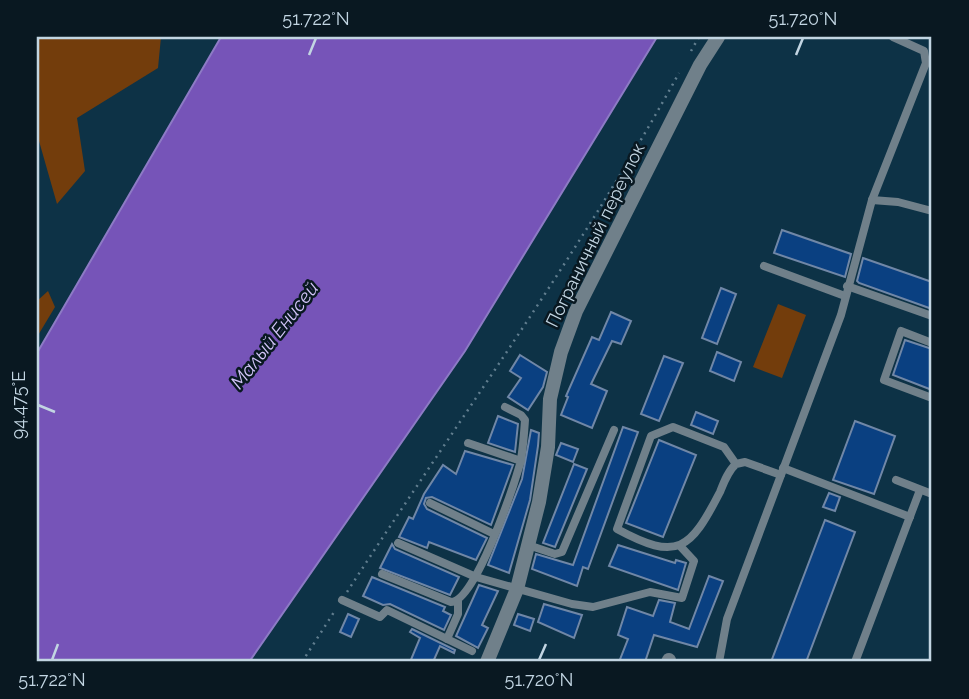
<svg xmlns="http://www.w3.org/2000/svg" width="969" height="699" font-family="Raleway,sans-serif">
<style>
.green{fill:#733d0c}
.water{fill:#7654b8;stroke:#8d7bc5;stroke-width:2}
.building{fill:#0a4081;stroke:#7087a7;stroke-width:2}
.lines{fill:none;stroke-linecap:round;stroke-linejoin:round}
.path{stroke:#617e8f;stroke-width:2.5;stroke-dasharray:2 5;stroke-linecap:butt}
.lane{stroke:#70808a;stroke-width:8}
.street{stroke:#70808a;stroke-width:14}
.ticks{fill:none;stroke:#c2d5e2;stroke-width:2.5}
.labels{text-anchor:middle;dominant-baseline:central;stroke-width:5;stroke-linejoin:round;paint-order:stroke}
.street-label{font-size:18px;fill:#c2d5e2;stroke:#091821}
.water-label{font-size:19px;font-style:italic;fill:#d2c4f8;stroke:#091821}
.neatline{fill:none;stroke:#c2d5e2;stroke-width:2.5}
.ticks-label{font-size:18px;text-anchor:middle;fill:#c2d5e2}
</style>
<rect width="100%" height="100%" fill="#0d3246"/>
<g class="green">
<polygon points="37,37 161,37 158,68 77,118 85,171 57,204 37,134"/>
<polygon points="48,291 55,307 37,337 37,301"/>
<polygon points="778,304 806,315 782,378 753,367"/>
</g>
<polygon class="water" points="221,37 657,37 465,351 249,662 37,662 37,353"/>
<g class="building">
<polygon points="782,230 851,254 845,277 774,253"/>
<polygon points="863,258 932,282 932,309 859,283 857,281"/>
<polygon points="721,288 736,294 717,344 702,338"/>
<polygon points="611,312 631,321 621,344 612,341 591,384 607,391 592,428 561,415 568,397 566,396 592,337 599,340"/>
<polygon points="905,340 932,349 932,390 893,375"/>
<polygon points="717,352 741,362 734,381 710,371"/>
<polygon points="520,355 547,372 543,387 528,410 508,397 521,378 510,371"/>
<polygon points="664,356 683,363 659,421 641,414"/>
<polygon points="696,412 718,421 713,434 691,425"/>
<polygon points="498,416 518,424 515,452 488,443"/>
<polygon points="855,421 895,436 874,494 833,480"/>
<polygon points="623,427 638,432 588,569 583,567 577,586 532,569 536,554 573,565"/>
<polygon points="531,430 539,433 538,446 530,500 509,573 488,565 522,479"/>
<polygon points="659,440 696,455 663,537 626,523"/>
<polygon points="561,443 578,449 573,462 556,455"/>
<polygon points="465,451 513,465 491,525 432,497 426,498 424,504 427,509 487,538 476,560 429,542 427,548 399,537 409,517 413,519 424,494 443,465 456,474"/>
<polygon points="574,464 587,469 555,547 543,543"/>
<polygon points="829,493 840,497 835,511 823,507"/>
<polygon points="825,520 855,532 806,662 771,662"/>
<polygon points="392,544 395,549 459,577 450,595 380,568"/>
<polygon points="618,545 675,563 676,560 686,563 678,590 609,566"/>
<polygon points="709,576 723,581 697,647 654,635 645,662 619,662 628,639 618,635 627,607 653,616 659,600 675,603 670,622 689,629"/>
<polygon points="372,577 445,607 443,611 451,615 444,630 390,604 383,605 363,596"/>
<polygon points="479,585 498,591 482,625 488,628 478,648 456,636"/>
<polygon points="544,604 582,615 574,638 538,622"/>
<polygon points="348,614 359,619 351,637 340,632"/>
<polygon points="518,614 534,619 530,631 514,625"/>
<polygon points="412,629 455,650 454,653 440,646 433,662 410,662 420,638 410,632"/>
</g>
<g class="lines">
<g class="path">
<polyline points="691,51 699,37"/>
<path d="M 347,592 C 459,419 580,253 679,73"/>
<polyline points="302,662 336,609"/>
</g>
<g class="lane">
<polyline points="872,200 898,202 932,211"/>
<polyline points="764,266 845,296"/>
<polyline points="847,286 932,316"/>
<polyline points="932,343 901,331 884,380 932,398"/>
<polyline points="468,443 521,461"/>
<path d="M 736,464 L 724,447 L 673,427 L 651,436 L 617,529 C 678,562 690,550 720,492 C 724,482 728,471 736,464 L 745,462 L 781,475"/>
<polyline points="783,468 910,517"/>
<polyline points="896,480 932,494"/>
<polyline points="430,503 494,534"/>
<polyline points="398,543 476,577 572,604 593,607 650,592 682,598 694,561 681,547"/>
<polyline points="528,545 555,554 562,552 614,430"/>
<path d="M 382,574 L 451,602 C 475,602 513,488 520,464 C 523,451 524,434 525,420 L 521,415 L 505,407"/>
<polyline points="342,600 380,617 387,610 472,651"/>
<polyline points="447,639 458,614 458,601"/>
<polyline points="719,662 727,619 841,315 872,200 926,63 924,51 893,37"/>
<polyline points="855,662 920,490"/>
</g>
<g class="street">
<polyline points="487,662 517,589 539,502 548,447 550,399 561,352 576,311 700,65 718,37"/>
<polyline points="668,662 669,660"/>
</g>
</g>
<path class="ticks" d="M 309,55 L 316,38M 796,55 L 803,38M 38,405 L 55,412M 52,660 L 58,644M 539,660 L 546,644"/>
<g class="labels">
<g class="street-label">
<text transform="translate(595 235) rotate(-64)">Пограничный переулок</text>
</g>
<g class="water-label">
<text transform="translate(274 335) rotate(-52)">Малый Енисей</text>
</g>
</g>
<rect width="969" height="699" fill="none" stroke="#091821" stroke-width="77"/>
<rect x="38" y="38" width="892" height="622" class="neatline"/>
<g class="ticks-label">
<text x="316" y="25">51.722°N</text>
<text x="803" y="25">51.720°N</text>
<text transform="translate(19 405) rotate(-90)" y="6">94.475°E</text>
<text x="52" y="686">51.722°N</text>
<text x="539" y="686">51.720°N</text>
</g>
</svg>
